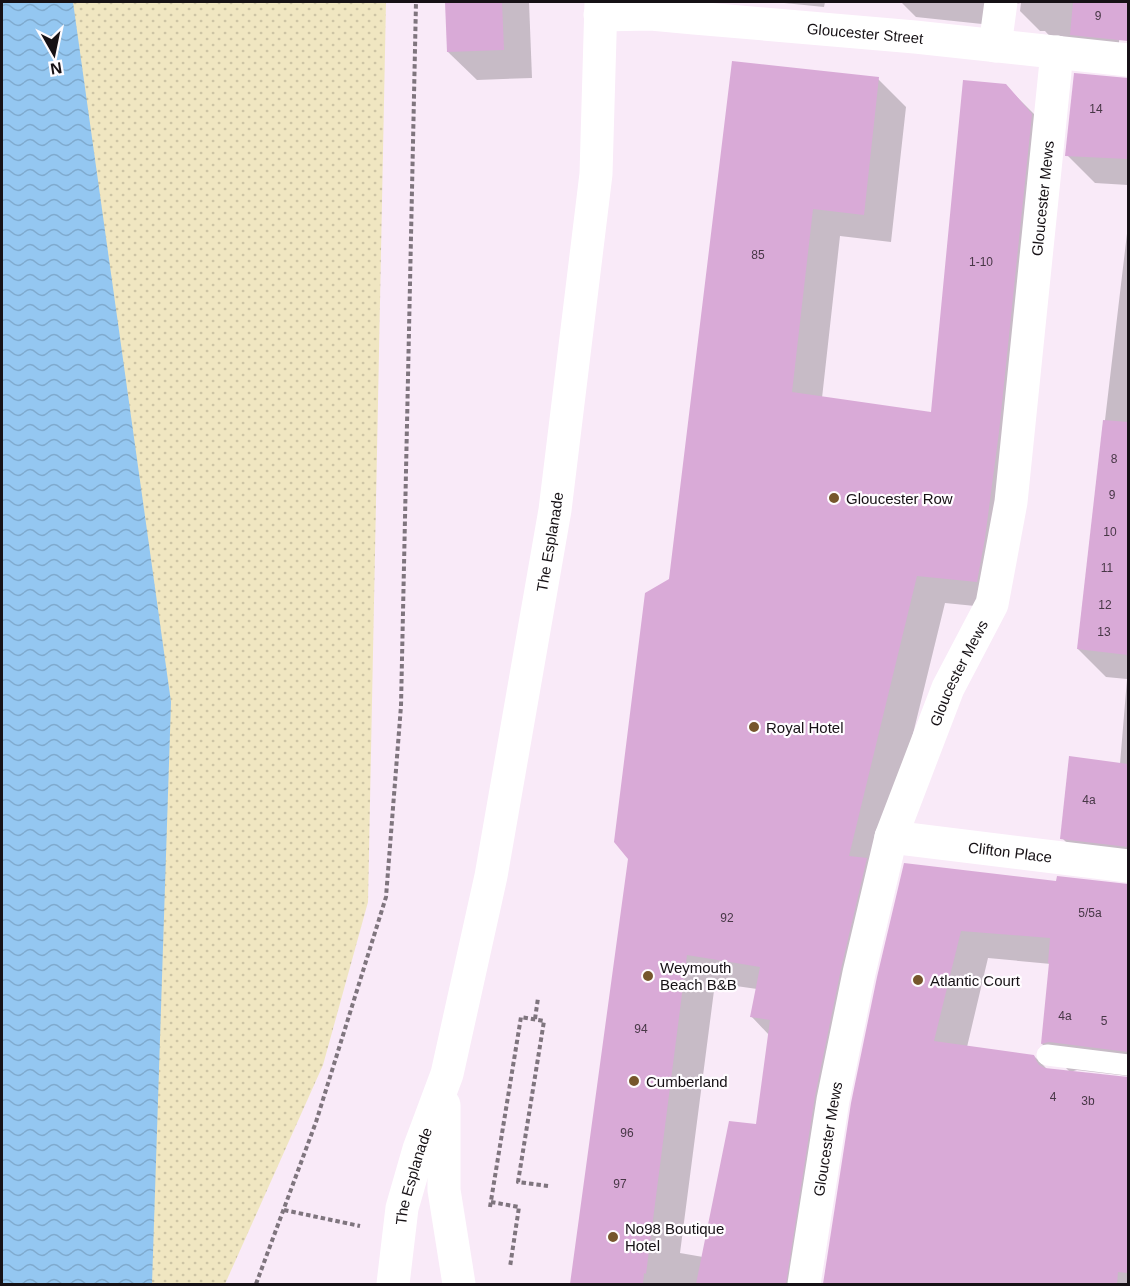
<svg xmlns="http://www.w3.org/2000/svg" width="1130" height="1286" font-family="Helvetica,sans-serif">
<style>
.sand{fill:url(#sand-dots)}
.water{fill:url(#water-waves)}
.shadow{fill:#0003;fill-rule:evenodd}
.building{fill:#d9aad7}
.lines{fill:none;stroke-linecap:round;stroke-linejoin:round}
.path{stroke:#7f757e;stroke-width:4;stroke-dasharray:4.5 3;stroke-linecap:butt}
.service{stroke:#fff;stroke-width:21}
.minor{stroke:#fff;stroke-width:33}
.tertiary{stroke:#fff;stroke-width:33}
.poi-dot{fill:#76562c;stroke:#fffcff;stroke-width:2}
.labels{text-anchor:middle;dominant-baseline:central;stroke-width:4.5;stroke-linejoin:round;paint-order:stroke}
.number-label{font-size:12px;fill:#473746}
.street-label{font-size:15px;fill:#161115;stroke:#fffcff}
.poi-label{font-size:15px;fill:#161115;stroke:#fffcff;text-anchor:start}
</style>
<defs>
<pattern id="sand-dots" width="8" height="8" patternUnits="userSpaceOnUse" patternTransform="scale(1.5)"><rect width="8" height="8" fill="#f0e6c1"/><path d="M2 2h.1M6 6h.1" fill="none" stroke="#cdc4a5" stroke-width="1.8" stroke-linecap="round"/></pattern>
<pattern id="water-waves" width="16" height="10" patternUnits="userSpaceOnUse" patternTransform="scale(1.5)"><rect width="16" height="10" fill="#94c7f1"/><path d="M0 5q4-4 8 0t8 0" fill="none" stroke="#7faace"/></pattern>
</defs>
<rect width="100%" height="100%" fill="#f9eaf8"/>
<polygon class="sand" points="2,2 386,2 368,902 323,1065 225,1284 2,1284"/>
<polygon class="water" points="2,2 73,2 171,702 152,1284 2,1284"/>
<g class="shadow">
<polygon points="446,2 529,2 532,78 477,80 448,52"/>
<polygon points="774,2 825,2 824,7"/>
<polygon points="901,2 1123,2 1118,52 1059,46 1045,31 1040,31 1020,11 1021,3 1015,4 1001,26 916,17"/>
<path d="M 733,62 L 878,79 L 906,107 L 891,242 L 840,236 L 822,398 L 932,414 L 1005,85 L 1034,114 L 1059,143 L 1005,609 L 945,603 L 879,873 L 817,1284 L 571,1284 L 629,859 L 670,580 ZM 715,983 L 757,989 L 751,1016 L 769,1035 L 757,1126 L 703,1257 L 680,1253 Z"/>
<polygon points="1073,91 1128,98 1128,185 1095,183 1067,155"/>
<polygon points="1128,225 1128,871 1090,866 1062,838 1120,764 1127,679 1106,677 1078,649"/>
<polygon points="905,864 1057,883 1128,886 1128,1076 1077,1070 1070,1072 1042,1044 1051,964 988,958 967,1047 1034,1056 1047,1069 1128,1079 1128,1284 824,1284 853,1104"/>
</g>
<g class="building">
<polygon points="445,2 502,2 504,50 447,52"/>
<polygon points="1073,2 1128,2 1128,41 1070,35"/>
<polygon points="732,61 879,77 864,215 813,209 792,392 931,412 963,80 1006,84 1032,114 999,432 985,538 977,582 917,576 849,856 867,858 841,969 815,1096 786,1284 696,1284 729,1121 756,1124 770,1020 750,1017 760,967 687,955 646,1274 644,1273 643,1284 570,1284 628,859 614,842 645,593 669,579"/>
<polygon points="1074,73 1128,78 1128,159 1065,156"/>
<polygon points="1103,420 1128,422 1128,655 1077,649"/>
<polygon points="1069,756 1128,764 1128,847 1060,839"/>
<polygon points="904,863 1056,881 1057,876 1128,884 1128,1052 1049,1042 1041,1044 1049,963 1048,963 1050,938 961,931 934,1041 1034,1055 1036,1060 1039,1065 1045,1068 1128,1077 1128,1273 1118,1272 1117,1284 823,1284 851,1103 877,977"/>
</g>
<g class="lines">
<g class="path">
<polyline points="535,1019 538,998"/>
<polyline points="491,1202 519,1207 510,1267"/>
<polyline points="490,1207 521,1017 544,1021 518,1182 548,1186"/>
<polyline points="284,1210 360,1226"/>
<polyline points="256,1284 316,1122 386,897 401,706 416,2"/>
</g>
<polyline class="service" points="1047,1055 1128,1065"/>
<g class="minor">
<path id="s1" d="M 600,15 L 651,14 L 694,18 L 915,37 L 1128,60"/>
<polyline points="995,46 1001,2"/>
<path id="s2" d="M 891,837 L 1128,866"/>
<path id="s3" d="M 804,1284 L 833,1100 L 859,973 L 891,837 L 948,688 L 992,604 L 1011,502 L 1057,52"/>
</g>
<g class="tertiary">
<polyline points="444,1105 444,1190 459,1284"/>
<path id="s4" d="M 393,1284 L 402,1208 L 419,1149 L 447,1074 L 491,876 L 555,510 L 596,174 L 601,2"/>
</g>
</g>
<g class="poi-dot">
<circle cx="834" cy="498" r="6"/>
<circle cx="754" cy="727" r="6"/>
<circle cx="648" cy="976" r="6"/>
<circle cx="918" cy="980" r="6"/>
<circle cx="634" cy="1081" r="6"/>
<circle cx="613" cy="1237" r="6"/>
</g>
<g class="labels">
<g class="number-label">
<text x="1098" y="16">9</text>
<text x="1096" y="109">14</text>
<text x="758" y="255">85</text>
<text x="981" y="262">1-10</text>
<text x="1114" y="459">8</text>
<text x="1112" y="495">9</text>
<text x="1110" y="532">10</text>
<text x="1107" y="568">11</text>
<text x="1105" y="605">12</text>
<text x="1104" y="632">13</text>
<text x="1089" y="800">4a</text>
<text x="1090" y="913">5/5a</text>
<text x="727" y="918">92</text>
<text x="1065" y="1016">4a</text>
<text x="1104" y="1021">5</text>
<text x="641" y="1029">94</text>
<text x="1053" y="1097">4</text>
<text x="1088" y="1101">3b</text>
<text x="627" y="1133">96</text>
<text x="620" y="1184">97</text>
</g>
<g class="street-label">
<text stroke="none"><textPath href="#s1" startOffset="266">Gloucester Street</textPath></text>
<text stroke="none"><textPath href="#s3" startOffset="1119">Gloucester Mews</textPath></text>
<text stroke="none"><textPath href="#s4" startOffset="760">The Esplanade</textPath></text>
<text stroke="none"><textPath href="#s3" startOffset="633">Gloucester Mews</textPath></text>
<text stroke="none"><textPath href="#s2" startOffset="120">Clifton Place</textPath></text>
<text stroke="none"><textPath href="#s3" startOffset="147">Gloucester Mews</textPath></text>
<text stroke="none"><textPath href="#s4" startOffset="110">The Esplanade</textPath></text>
</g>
<g class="poi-label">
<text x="846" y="498">Gloucester Row</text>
<text x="766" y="727">Royal Hotel</text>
<text x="660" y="967">Weymouth<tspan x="660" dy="17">Beach B&amp;B</tspan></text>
<text x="930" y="980">Atlantic Court</text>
<text x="646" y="1081">Cumberland</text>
<text x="625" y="1228">No98 Boutique<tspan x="625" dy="17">Hotel</tspan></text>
</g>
</g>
<rect width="1130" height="1286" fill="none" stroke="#161115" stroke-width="6"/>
<g transform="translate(54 54) rotate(171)" stroke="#fffcff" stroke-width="4.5" paint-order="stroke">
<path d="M0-4.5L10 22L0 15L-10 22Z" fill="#161115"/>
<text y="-9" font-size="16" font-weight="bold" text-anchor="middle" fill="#161115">N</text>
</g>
</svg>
